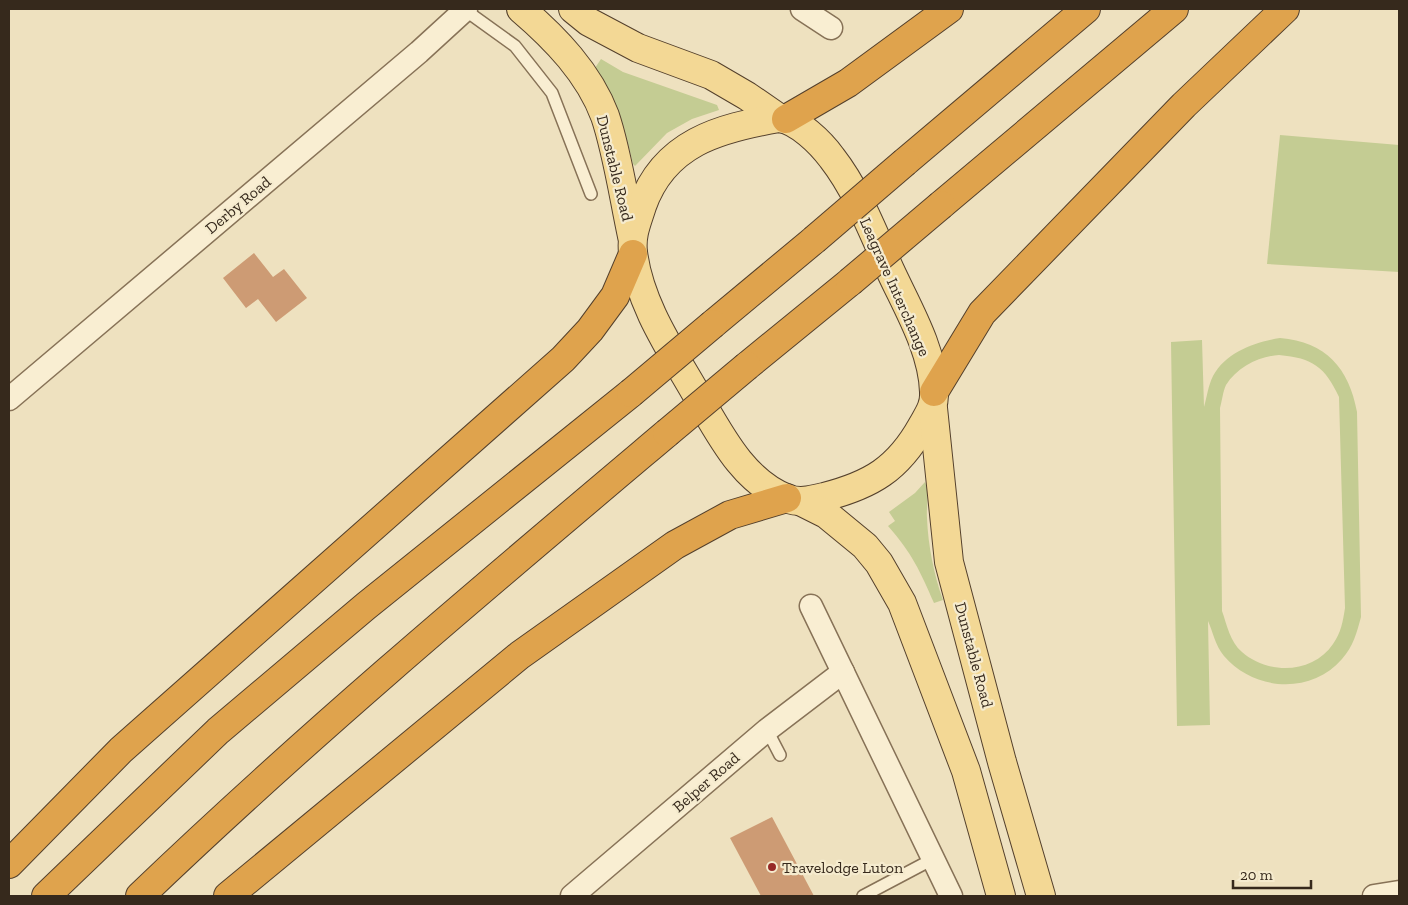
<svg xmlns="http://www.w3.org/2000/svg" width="1408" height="905" font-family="'Zilla Slab',serif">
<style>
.green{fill:#c4cc93;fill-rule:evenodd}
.building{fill:#cd9b74}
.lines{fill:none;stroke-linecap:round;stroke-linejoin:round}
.service-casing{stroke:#877257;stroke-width:14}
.minor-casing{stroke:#877257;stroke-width:25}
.primary-casing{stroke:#54402c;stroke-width:30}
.motorway-casing{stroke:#54402c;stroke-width:30}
.service{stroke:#f9eed2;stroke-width:11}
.minor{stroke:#f9eed2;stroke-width:22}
.primary{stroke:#f3d895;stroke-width:28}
.motorway{stroke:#dfa34d;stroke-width:28}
.motorway-bridge-casing{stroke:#54402c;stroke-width:30;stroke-linecap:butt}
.motorway-bridge{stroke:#dfa34d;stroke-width:28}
.poi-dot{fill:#962927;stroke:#f5ebce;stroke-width:2}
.labels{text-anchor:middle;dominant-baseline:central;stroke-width:4.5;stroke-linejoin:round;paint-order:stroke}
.street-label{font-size:16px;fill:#36291c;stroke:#f5ebce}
.poi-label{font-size:16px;fill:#36291c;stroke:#f5ebce;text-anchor:start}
</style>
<rect width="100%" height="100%" fill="#eee1bf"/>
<g class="green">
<path d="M 601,59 L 623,72 L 717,105 L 719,110 L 692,119 L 667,133 L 635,166 L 633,164 C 624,125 616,102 595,68 Z"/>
<polygon points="1280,135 1399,145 1399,272 1267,264"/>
<path d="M 1280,338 C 1326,342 1349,368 1357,412 L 1361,617 C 1357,632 1353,647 1342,659 C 1311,695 1254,691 1224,656 C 1215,645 1213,632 1208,621 L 1210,725 L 1177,726 L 1171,342 L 1202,340 L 1204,407 C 1207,397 1208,386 1213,376 C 1226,352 1255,342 1280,338 ZM 1279,355 C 1313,358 1325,367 1339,397 L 1345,608 C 1343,621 1341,633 1333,644 C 1313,674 1268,675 1242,652 C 1230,642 1227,625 1222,611 L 1220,408 C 1222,401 1223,391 1226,385 C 1237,367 1260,356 1279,355 Z"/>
<path d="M 925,482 C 930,493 926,506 927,518 C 928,545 934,575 943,600 L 934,603 C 920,571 912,553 888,526 L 895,521 L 889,512 L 915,493 Z"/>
</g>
<g class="building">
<polygon points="254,253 273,277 284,269 307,298 276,322 258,299 246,308 223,278"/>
<polygon points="772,817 814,896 761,896 730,838"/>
</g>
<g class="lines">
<defs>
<g id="service">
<polyline points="465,10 515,46 552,93 591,194"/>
<polyline points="767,730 780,755"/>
<polyline points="863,896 933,859"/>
</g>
<g id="minor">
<polyline points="802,9 831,28"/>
<polyline points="9,399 419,52 466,9"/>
<polyline points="811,606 951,896"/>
<polyline points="572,896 767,730 843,672"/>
<polyline points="1374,896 1399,892"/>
</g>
<g id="primary">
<path d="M 521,9 C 555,38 589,73 605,116 C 617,151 624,199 632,236"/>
<polyline points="573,9 589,22 638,48 711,75 747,96 779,118"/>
<path d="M 779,118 C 798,120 821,143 832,158 C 857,190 873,232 890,270 C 907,307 933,350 934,392 C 935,406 928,415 922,426 C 898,469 871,485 824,497 C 811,500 801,503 788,499 C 741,481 718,430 694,390 C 669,347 639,302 633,252 C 631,235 637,222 642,206 C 664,143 719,128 779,118 Z"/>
<polyline points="933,408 949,562 1002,762 1041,896"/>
<polyline points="802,502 826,514 865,546 879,563 902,603 966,771 1001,896"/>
</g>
<g id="motorway">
<polyline points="786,119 848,83 949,9"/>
<polyline points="905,162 1086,9"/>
<polyline points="941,205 1174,9"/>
<polyline points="713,324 814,240"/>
<polyline points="747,366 850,282"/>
<polyline points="934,392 982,313 1184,105 1285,9"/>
<polyline points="9,864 121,750 563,359 590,330 615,296 633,254"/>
<polyline points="46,896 218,731 366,606 631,393"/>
<path d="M 140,896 C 309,734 488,584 667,433"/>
<polyline points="228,896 520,655 675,545 730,515 787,498"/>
</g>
</defs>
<use href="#service" class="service-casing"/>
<use href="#minor" class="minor-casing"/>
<use href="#primary" class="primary-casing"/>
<use href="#motorway" class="motorway-casing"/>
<use href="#service" class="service"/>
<use href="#minor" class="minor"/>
<use href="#primary" class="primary"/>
<use href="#motorway" class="motorway"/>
<defs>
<g id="motorway-bridge">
<polyline points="814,240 905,162"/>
<polyline points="850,282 941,205"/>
<polyline points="631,393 713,324"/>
<polyline points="667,433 747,366"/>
</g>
</defs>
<use href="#motorway-bridge" class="motorway-bridge-casing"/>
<use href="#motorway-bridge" class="motorway-bridge"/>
</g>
<circle class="poi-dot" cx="772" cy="867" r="5"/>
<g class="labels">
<g class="street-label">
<text transform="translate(615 168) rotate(76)">Dunstable Road</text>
<text transform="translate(238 205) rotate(-40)">Derby Road</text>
<text transform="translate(895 287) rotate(66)">Leagrave Interchange</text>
<text transform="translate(974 655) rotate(75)">Dunstable Road</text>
<text transform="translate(706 782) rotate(-41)">Belper Road</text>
</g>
<g class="poi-label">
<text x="782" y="867">Travelodge Luton</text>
</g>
</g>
<rect width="1408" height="905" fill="none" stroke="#36291c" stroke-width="20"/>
<path d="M1233 880v8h78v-8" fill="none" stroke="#36291c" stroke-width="2.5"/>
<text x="1240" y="880" font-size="15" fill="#36291c" stroke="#f5ebce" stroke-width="4" paint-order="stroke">20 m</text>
</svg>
